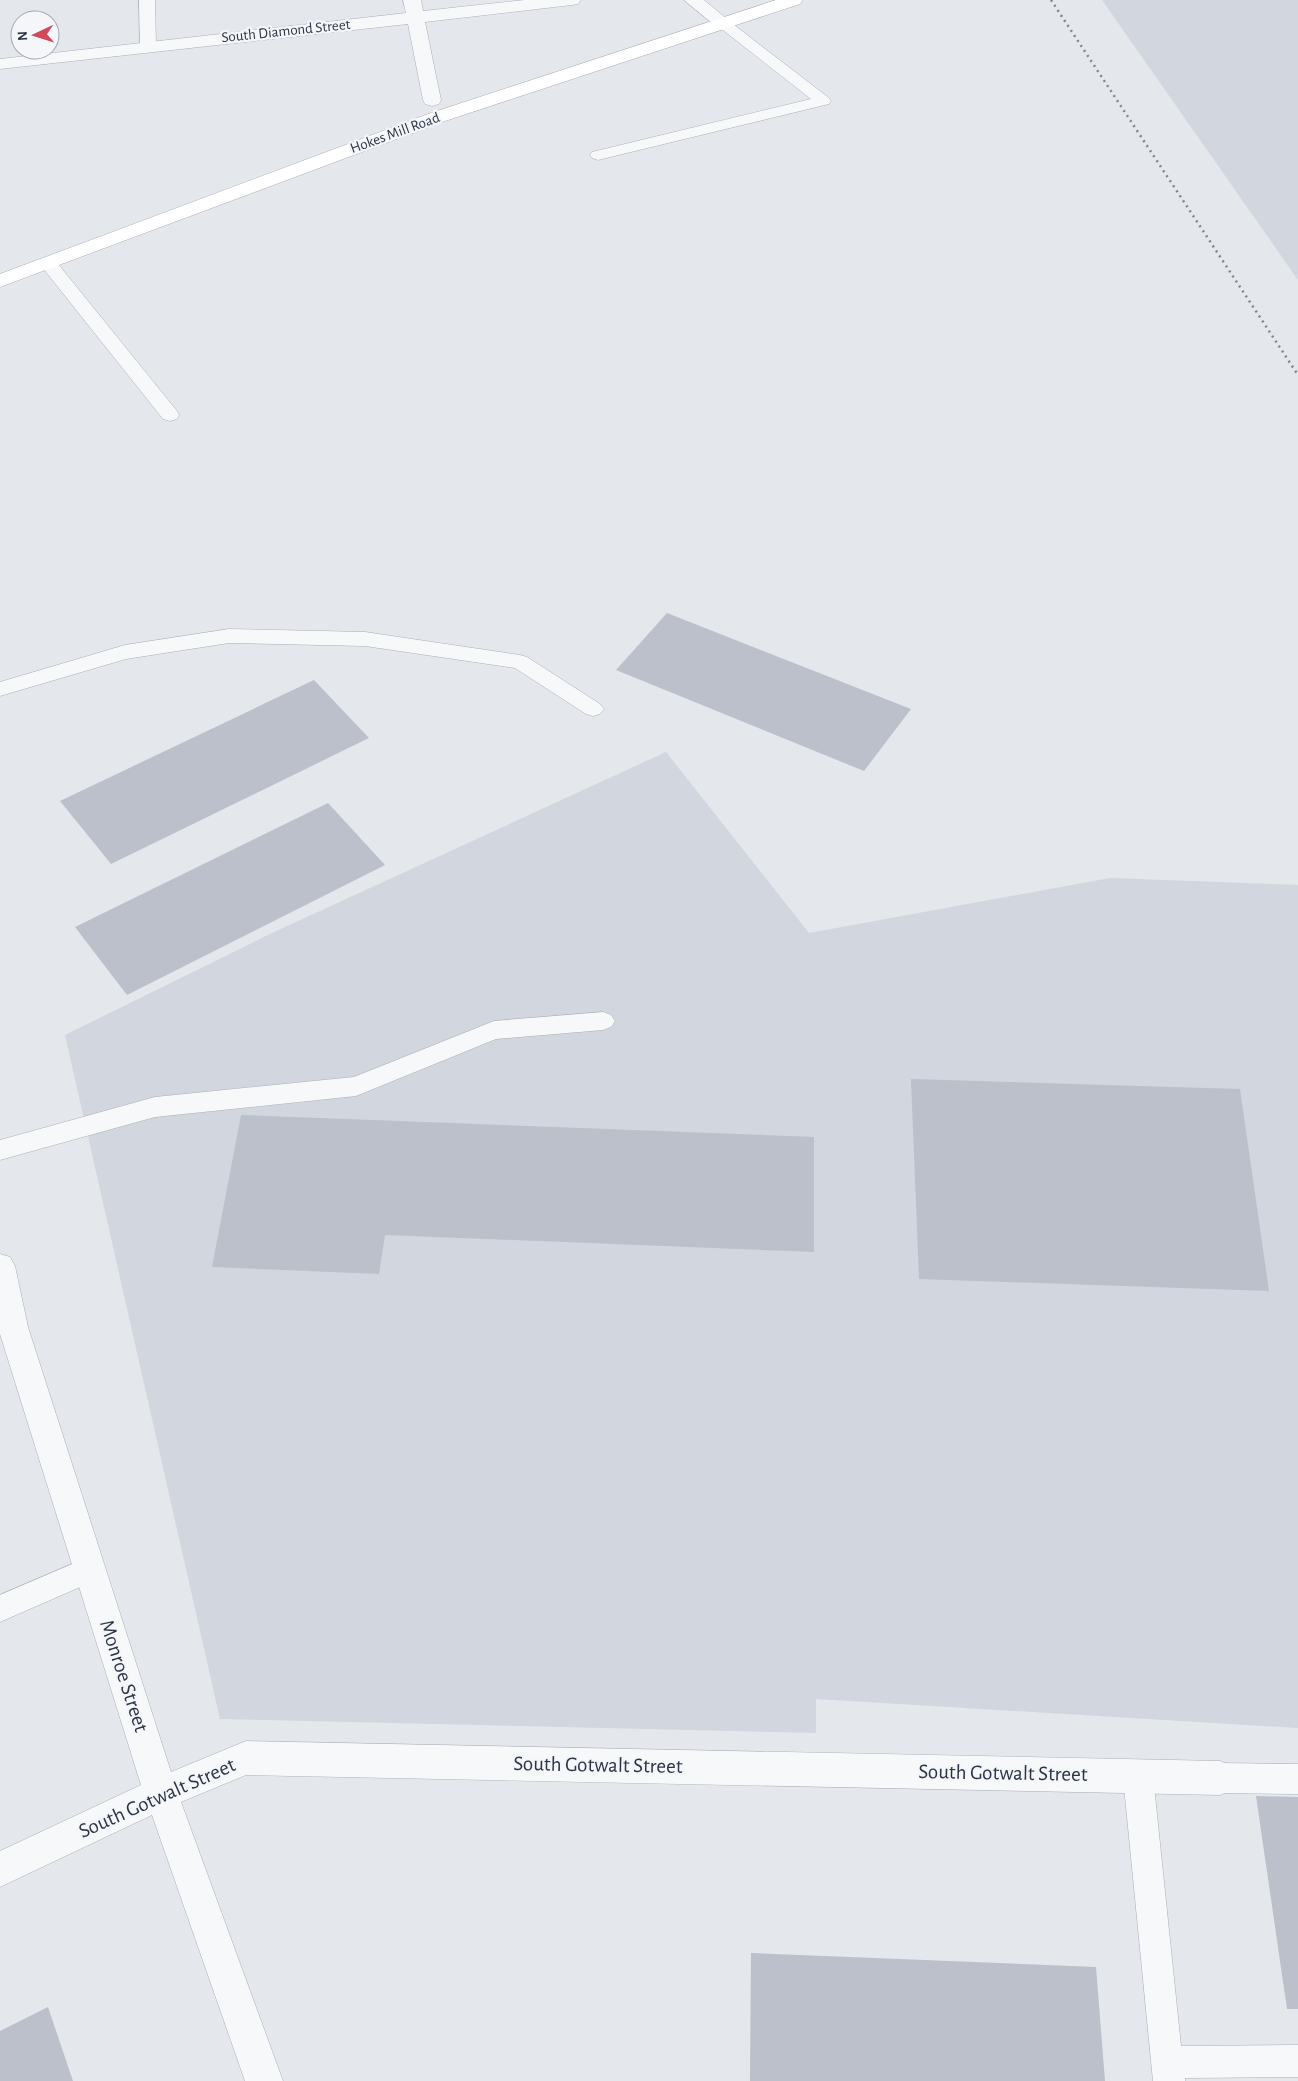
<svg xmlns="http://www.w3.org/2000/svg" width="1298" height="2081" font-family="'Alegreya Sans',sans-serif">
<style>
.built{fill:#d2d6de}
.building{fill:#bbc0ca}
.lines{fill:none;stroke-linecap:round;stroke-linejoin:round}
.lane-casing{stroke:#a9aeb7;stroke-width:1}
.street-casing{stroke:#a9aeb7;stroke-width:1}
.secondary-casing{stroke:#a9aeb7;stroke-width:1}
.lane{fill:#f7f8fa;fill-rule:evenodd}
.street{fill:#f7f8fa;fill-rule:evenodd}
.secondary{fill:#fff;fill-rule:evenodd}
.rail{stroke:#7d8696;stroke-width:2.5;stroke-dasharray:2 4;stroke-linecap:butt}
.labels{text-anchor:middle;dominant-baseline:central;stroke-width:4.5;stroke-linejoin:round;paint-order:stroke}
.far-street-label{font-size:15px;fill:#2b3445;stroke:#f4f6f9}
.near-street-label{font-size:21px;fill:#2b3445;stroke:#f4f6f9}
</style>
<rect width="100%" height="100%" fill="#e4e7ec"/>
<g class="built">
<polygon points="1102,0 1298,0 1298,280"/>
<polygon points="666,752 809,933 1110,878 1298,885 1298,1728 816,1699 816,1733 220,1719 65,1035 272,933"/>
</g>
<g class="building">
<polygon points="667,613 911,709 864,771 616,670"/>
<polygon points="314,680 369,738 111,864 60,801"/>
<polygon points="328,803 385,865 127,995 75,927"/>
<polygon points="911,1079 1240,1089 1269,1291 919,1279"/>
<polygon points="241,1115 814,1137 814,1252 385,1235 379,1274 212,1267"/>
<polygon points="1256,1796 1298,1797 1298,2009 1287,2009"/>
<polygon points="751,1953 1096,1967 1105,2081 750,2081"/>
<polygon points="48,2007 73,2081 0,2081 0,2031"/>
</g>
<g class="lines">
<defs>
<g id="lane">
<polygon points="139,0 155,0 156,46 154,49 142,49 140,46"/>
<polygon points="724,19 729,21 829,98 831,101 829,104 598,160 592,158 590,155 592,152 811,99 719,27 716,24 719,21"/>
<polygon points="48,258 54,259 177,411 179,415 177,419 170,421 163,419 42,267 39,263 42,259"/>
<polygon points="229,629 365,632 520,655 527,657 600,704 604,709 600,714 593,716 586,714 515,668 365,646 229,643 126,659 0,696 0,682 125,645"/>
<polygon points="603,1012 611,1015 615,1021 611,1027 603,1030 496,1039 356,1096 155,1117 0,1160 0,1140 155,1097 354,1077 494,1021"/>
<polygon points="91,1556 101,1560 105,1569 101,1578 0,1622 0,1595"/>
<polygon points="1138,1761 1149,1766 1153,1776 1181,2046 1298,2045 1298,2077 1185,2078 1185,2081 1153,2081 1123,1776 1127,1766"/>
<polygon points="1220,1763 1298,1764 1298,1794 1220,1793 1209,1788 1205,1778 1209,1768"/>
</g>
<g id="street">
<polygon points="403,0 421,0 423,11 525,0 581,0 578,4 572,5 425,22 441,100 439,104 432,106 425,104 423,100 408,24 0,69 0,59 406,13"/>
<polygon points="684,0 704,0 733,24 730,28 724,29 718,28"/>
<polygon points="0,1254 10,1257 15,1266 28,1327 171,1772 246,1741 1220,1761 1232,1766 1237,1778 1232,1790 1220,1795 246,1775 181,1802 283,2081 245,2081 152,1815 0,1887 0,1851 141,1785 0,1334"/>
</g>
<polygon id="secondary" points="776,0 803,0 800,4 445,121 0,287 0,274 431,113"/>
</defs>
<use href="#lane" class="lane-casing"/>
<use href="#street" class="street-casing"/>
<use href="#secondary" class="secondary-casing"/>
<use href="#lane" class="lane"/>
<use href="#street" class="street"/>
<use href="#secondary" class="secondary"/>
<polyline class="rail" points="1051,0 1298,375"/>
</g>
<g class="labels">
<g class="far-street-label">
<text transform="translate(286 31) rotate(-6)">South Diamond Street</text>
<text transform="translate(395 133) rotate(-20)">Hokes Mill Road</text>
</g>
<g class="near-street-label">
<text transform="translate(124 1676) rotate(72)">Monroe Street</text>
<text transform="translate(598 1765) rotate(1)">South Gotwalt Street</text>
<text transform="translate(1003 1773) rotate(1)">South Gotwalt Street</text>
<text transform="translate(157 1798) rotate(-24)">South Gotwalt Street</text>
</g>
</g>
<g transform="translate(35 35) rotate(266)"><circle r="24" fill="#f4f6f9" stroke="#a4a8b1"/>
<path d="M0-4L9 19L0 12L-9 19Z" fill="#d1495b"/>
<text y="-8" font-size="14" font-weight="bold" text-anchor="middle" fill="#2b3445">N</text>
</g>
</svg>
